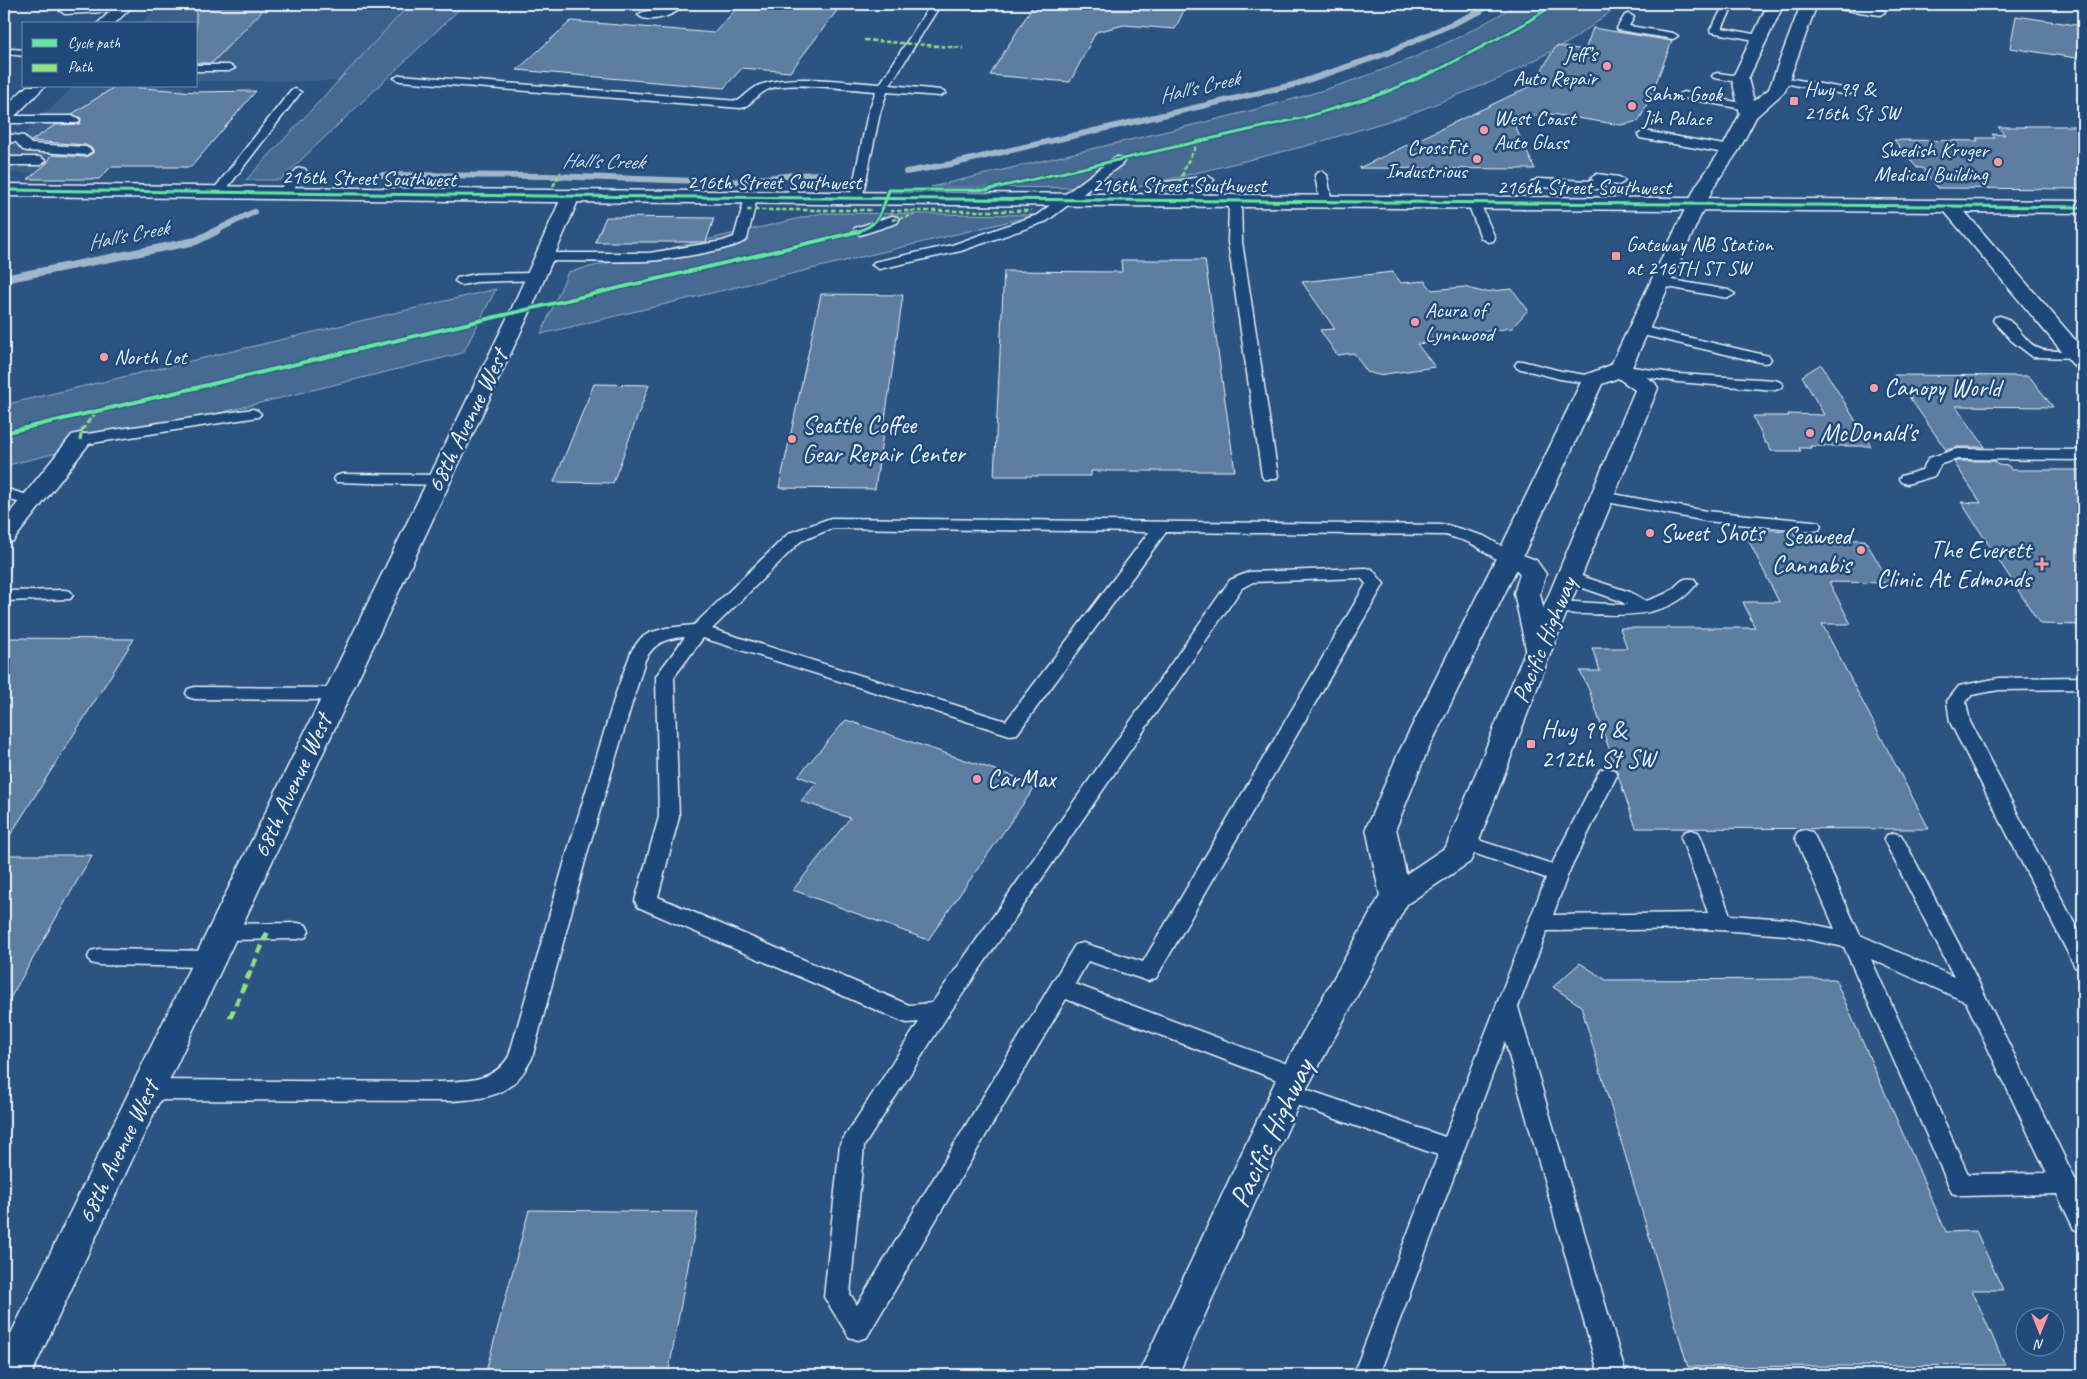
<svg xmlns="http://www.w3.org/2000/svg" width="2087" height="1379" font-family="Caveat,sans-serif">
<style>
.built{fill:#3a608b}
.green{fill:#476b93;stroke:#98aec6}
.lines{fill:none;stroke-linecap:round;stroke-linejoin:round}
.stream-far1{stroke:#a0b6cb;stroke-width:6}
.stream{stroke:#a0b6cb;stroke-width:8}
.building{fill:#5d7da1;stroke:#e8f1f8}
.service-casing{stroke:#e8f1f8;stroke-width:3}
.minor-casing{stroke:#e8f1f8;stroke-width:3}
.tertiary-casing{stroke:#e8f1f8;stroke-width:3}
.secondary-casing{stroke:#e8f1f8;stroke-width:3}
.primary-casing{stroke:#e8f1f8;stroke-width:3}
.trunk-casing{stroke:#e8f1f8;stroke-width:3}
.service{fill:#1f4a7a;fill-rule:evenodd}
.minor{fill:#1f4a7a;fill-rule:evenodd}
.tertiary{fill:#1f4a7a;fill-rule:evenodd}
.secondary{fill:#1f4a7a;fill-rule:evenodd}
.primary{fill:#1f4a7a;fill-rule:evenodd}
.trunk{fill:#1f4a7a;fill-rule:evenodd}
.quiet-far2{stroke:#91e382;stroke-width:2.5;stroke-dasharray:4.5 2.5;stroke-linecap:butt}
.quiet-far1{stroke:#91e382;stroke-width:3;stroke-dasharray:6 3;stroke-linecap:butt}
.quiet{stroke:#91e382;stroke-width:5;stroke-dasharray:9 5;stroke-linecap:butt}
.cycleway-far1-casing{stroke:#1f4a7a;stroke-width:5}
.cycleway-casing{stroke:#1f4a7a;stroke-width:6}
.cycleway-far1{stroke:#66e7a1;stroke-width:3}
.cycleway{stroke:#66e7a1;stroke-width:4}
.poi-dot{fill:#ff9aa2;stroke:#1f4a7a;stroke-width:2}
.labels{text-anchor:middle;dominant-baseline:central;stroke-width:5;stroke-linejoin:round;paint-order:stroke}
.far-poi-label{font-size:21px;fill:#e8f1f8;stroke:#1f4a7a;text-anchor:start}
.far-water-label{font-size:21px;font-style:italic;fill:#d0dde9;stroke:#1f4a7a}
.far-street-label{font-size:21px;fill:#e8f1f8;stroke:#1f4a7a}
.poi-label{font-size:25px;fill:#e8f1f8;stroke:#1f4a7a;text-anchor:start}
.street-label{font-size:25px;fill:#e8f1f8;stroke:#1f4a7a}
.near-street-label{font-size:30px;fill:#e8f1f8;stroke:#1f4a7a}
</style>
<rect width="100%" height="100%" fill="#2b5482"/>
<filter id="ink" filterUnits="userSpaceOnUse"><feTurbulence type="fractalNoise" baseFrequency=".02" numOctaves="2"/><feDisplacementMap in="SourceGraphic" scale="10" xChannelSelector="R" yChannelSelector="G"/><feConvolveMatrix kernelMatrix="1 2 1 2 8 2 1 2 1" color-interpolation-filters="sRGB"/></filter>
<g filter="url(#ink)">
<g class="built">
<polygon points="161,4 412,4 345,81 196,81 196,24 140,24"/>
<polygon points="74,86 186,86 102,175 4,173 4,153"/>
</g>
<g class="green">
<polygon points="410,4 465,4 280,180 246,180"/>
<path d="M 1517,4 L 1620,4 L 1593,25 L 1567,43 L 1501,78 L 1405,116 L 1306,146 L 1134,188 L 931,187 C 1007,169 1083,151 1159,133 C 1283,104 1409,73 1517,4 Z"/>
<polygon points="822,213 1036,215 541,334 568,272"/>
<polygon points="496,289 463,353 4,466 4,405"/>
</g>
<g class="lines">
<g class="stream-far1">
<polyline points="906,172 951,164 1293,85 1385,54 1481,11 1489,4"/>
<polyline points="381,175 548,176 730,182 794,175 824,174"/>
<polyline points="213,232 254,212"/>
</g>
<polyline class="stream" points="4,279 196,241 216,231"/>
</g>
<g class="building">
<polygon points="196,4 269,4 212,63 196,63"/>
<polygon points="741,4 842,4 790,72 742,68 724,88 517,70 571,21 714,33"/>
<polygon points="1034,4 1187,4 1175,29 1124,25 1096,32 1070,82 990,75"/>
<polygon points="2016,16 2083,26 2083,59 2010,48"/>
<polygon points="1593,28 1672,41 1652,93 1639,121 1621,125 1552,114 1511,118 1535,169 1359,168 1533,85 1556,46 1585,50"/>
<polygon points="116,86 196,92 256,91 191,167 111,167 99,179 28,179 47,163 52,155 86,157 93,153 93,149 86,145 31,141 55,125 80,124 81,118 72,114"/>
<polygon points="2024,126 2083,126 2083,189 1938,188 1922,168 1917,168 1894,140 1978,141 1976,138 1995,138 1992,134 2005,135 1998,127 2026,127"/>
<polygon points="606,217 714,218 706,242 595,242"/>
<polygon points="1121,260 1205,260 1235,471 1091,471 1091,476 994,476 1004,271 1122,272"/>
<polygon points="1393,272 1401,283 1425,281 1432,290 1464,287 1483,292 1512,289 1528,310 1512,328 1433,338 1434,342 1417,344 1435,367 1378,375 1367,372 1354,353 1337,355 1320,330 1335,329 1302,282"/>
<polygon points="821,294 903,295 875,489 779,488"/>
<polygon points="1821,364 1871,446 1810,446 1811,448 1799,448 1801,451 1771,451 1767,443 1765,443 1753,416 1789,416 1788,414 1824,415 1802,376"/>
<polygon points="1894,375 2029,376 2053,407 1956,406 1985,447 1957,447 1946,450"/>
<polygon points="594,384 649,385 613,483 554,482"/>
<polygon points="1958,461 1995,461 1998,465 2009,466 2011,470 2083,470 2083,625 2040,624 1961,502 1981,503 1954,462"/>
<polygon points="1743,529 1793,531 1797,539 1865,540 1890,583 1829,582 1851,624 1822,624 1929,829 1636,828 1589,690 1580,671 1600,671 1592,648 1627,648 1620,628 1755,628 1743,602 1779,602"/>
<polygon points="4,638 134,639 4,845"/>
<polygon points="846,720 1037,784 928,940 793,890 850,818 801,801 817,783 798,776"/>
<polygon points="4,855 92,855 4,1009"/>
<polygon points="1580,963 1606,980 1835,979 1946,1232 1976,1231 2003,1290 1972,1290 2005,1365 1688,1367 1581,1006 1553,987"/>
<polygon points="529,1210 698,1212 668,1375 485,1375"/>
</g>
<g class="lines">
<defs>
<g id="service">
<path d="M 674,4 L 685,4 C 677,15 649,25 638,15 C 647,7 662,15 674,4 Z"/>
<polygon points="886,4 899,4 890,9 885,6"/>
<path d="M 925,4 L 988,4 L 989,6 L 984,9 L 939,7 L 890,85 L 940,90 L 946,93 L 940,96 L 887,92 L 880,113 L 862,199 L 856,203 L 850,199 L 868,113 L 876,91 C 851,90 787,80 767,90 C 759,94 752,102 745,107 L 741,108 L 400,81 L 394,78 L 400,75 L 738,101 C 745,96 752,88 760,85 C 791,73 846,82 880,84 L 929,7 Z"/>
<polygon points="1725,4 1734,5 1722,28 1764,36 1765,38 1764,40 1760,41 1711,32 1710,30"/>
<path d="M 1820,4 C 1834,3 1875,3 1885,12 L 1880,15 L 1825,7 Z"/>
<polygon points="121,6 125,7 126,9 125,11 65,14 60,11 65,8"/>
<polygon points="1629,14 1634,17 1629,26 1673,33 1678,36 1673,39 1618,30 1617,28 1625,15"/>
<polygon points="12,49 24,50 24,56 8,54 7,52"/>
<polygon points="196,65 229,65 235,68 229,71 196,71"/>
<polygon points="1718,73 1740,76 1746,79 1740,82 1714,78 1712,76 1714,74"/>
<polygon points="1782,77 1848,89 1854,92 1848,95 1778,82 1776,80"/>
<polygon points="295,89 301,92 222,195 214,195 212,192 214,189 291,90"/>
<polygon points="1683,92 1747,104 1753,107 1747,110 1679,97 1677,95"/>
<polygon points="74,116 80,120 78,123 4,123 4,116"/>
<polygon points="1644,131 1730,146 1736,150 1730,154 1640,138 1638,135"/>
<polygon points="4,134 24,136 31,144 86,147 92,151 86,155 27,151 23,150 16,142 4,142"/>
<polygon points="4,157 40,157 46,161 40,165 4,165"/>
<polygon points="1118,157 1122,158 1124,161 1122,164 1047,221 961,251 879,269 872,265 874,262 952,245 1037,215 1114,158"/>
<polygon points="301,168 305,169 307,172 305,175 287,196 279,196 277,193 279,190 297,169"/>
<polygon points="1321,171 1327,175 1332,202 1326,206 1320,202 1315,175"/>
<polygon points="1597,174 1619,177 1625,181 1619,185 1605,183 1606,185 1604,188 1600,189 1537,187 1531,183 1537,179 1594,181 1591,178"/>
<polygon points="1208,176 1214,180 1212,183 1163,190 1159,193 1158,204 1148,204 1147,191 1160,183"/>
<path d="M 751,194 L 757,198 L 747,239 C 738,250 664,260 647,261 C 613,262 578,261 544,261 L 537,257 L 544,253 L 649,253 L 723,241 L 734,237 L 745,198 Z"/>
<polygon points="1235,198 1241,202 1242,242 1278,476 1276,479 1264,479 1262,476 1228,242 1229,202"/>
<polygon points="1474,199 1480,203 1495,238 1493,241 1488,242 1481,238 1468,203"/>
<polygon points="892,216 897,217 899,220 897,223 860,235 853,231 855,228"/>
<polygon points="535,273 542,277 540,280 476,282 462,285 455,281 457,278 476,274"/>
<polygon points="1661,278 1728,290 1735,294 1728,298 1656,285 1654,282"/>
<path d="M 2000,316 C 2017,320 2025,346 2043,350 C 2055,352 2070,350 2083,350 L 2083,358 L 2033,357 L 2012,341 L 1995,323 L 1993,320 L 1995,317 Z"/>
<polygon points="1639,326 1769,356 1771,359 1769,362 1764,363 1634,333 1632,330 1634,327"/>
<polygon points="1522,361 1561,371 1598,377 1600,380 1598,383 1593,384 1560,379 1517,368 1515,365 1517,362"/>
<polygon points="1620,365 1678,374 1775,380 1780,382 1783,385 1780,388 1775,390 1678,382 1615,372 1613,369 1615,366"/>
<polygon points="253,409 258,411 261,414 258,417 80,445 74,443 72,440 74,437 80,435"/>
<polygon points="1957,449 2083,450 2083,460 1958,459 1941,464 1934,476 1907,484 1901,482 1899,479 1901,476 1922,470 1929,458"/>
<polygon points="342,474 439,475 445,477 447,480 445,483 439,485 336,482 334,479 336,476"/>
<polygon points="4,488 37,498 39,501 37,504 31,506 4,498"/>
<polygon points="1602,492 1706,511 1813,521 1819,522 1821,526 1819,530 1813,531 1706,521 1596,500 1594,497 1596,494"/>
<path d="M 831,518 L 1447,525 L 1484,536 L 1515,554 L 1518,558 L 1515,562 C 1499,566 1486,550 1472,544 C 1464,540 1454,538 1446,535 L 1166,532 L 1017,734 L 1010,735 L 703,638 L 674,677 L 679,817 L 658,897 L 909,1005 L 932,1003 L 1230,580 L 1249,572 L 1366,568 L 1372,569 L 1384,584 L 1156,978 L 1148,981 L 1088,961 L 1075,984 L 1303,1070 L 1307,1077 L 1303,1084 L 1297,1086 L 1445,1137 L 1546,878 L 1456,847 L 1453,842 L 1456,837 L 1463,835 L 1552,864 L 1597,775 L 1600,770 L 1607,768 L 1614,770 L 1617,775 L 1568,874 L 1553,915 L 1708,913 L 1681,837 L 1684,832 L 1691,830 L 1698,832 L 1701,837 L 1730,915 L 1787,919 L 1835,929 L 1795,837 L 1798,832 L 1805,830 L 1812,832 L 1815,837 L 1860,935 L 1954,977 L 1884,840 L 1887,835 L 1894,833 L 1901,835 L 1904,840 L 1972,969 L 2077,1183 L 2083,1195 L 2083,1232 L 2074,1229 L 2057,1194 L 1961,1196 L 1952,1193 L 1844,947 L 1787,935 L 1706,929 L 1547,931 L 1518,1007 L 1626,1375 L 1599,1375 L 1505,1041 L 1379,1375 L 1353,1375 L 1438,1155 L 1279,1099 L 1275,1092 L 1279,1085 L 1285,1083 L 1066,999 L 867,1337 L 858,1340 L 849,1337 L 824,1297 L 840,1144 L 919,1022 L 907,1023 L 899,1020 L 638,907 L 635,901 L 659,817 L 656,676 L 685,637 C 666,638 654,643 645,660 L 588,850 L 532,1058 C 513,1095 490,1099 451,1101 L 148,1100 L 140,1097 L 136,1090 L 140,1083 L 148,1080 L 439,1082 C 466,1081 494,1082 509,1056 L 568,850 L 617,690 L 632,650 L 641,638 L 649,633 L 666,628 L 694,625 L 789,533 ZM 833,528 L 1149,532 L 1006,721 L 712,629 L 801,541 ZM 1361,578 L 1366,584 L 1143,962 L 1083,943 L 1075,945 L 857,1305 L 850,1294 L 864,1146 L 946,1018 L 1242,588 L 1253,582 ZM 1871,959 L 1966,1002 L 2047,1173 L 1968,1174 Z"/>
<path d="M 1569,572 L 1630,592 L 1646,601 C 1653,598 1663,596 1670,591 C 1679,585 1681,576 1694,579 L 1697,583 C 1673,618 1624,616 1586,614 C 1575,614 1563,614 1552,611 L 1549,607 L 1552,603 L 1558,601 L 1627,605 L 1618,600 L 1563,581 L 1560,577 L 1563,573 Z"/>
<polygon points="64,590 70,591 73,595 70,599 4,601 4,591"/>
<polygon points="2083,677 2083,689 1999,690 1972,695 1966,702 1970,722 2083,940 2083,970 2075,967 2072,961 1950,722 1947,701 1959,686 1999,678"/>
<polygon points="195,687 336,688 343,690 345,694 343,698 336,700 195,699 188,697 186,693 188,689"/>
<polygon points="298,923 306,925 309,931 306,937 298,939 223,940 215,938 212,932 215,926 223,924"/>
<polygon points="99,949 210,951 218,953 221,959 218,965 210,967 99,965 91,963 88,957 91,951"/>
</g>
<g id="minor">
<polygon points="571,190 578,192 580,196 531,310 31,1375 4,1375 4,1348 511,310 562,196 564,192"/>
<polygon points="80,433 88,435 92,440 13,541 4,543 4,520 72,435"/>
</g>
<polygon id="tertiary" points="4,184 549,190 2083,201 2083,213 1965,212 2083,349 2083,368 2075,367 1945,212 549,202 4,196"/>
<g id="secondary">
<polygon points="118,4 135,4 114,24 97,24"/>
<polygon points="27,86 45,86 10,121 4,122 4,108"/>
</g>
<path id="primary" d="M 1509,550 L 1536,560 L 1546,574 L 1540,593 L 1552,649 L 1548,655 L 1539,658 L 1530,655 L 1526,649 L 1514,593 L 1520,574 C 1515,565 1503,567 1496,558 L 1500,553 Z"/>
<path id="trunk" d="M 1768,4 L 1784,4 L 1748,79 L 1754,101 L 1769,89 L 1801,4 L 1817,4 L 1785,91 L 1756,117 L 1739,150 L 1714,186 L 1632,367 L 1655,383 L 1658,388 L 1552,649 L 1474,854 L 1470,862 L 1407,904 L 1302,1097 L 1178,1375 L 1138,1375 L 1275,1082 L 1380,896 L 1366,828 L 1398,754 L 1496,558 L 1582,380 L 1585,375 L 1611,365 L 1696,186 L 1721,150 L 1740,114 L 1732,79 ZM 1618,378 L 1635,390 L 1526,649 L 1446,847 L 1406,874 L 1396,828 L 1426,754 L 1522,558 L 1602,384 Z"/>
</defs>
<use href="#service" class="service-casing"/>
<use href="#minor" class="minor-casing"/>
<use href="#tertiary" class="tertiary-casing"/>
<use href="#secondary" class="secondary-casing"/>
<use href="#primary" class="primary-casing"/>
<use href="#trunk" class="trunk-casing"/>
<use href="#service" class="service"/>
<use href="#minor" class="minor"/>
<use href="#tertiary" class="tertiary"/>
<use href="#secondary" class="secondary"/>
<use href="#primary" class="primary"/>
<use href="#trunk" class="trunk"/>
<g class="quiet-far2">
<polyline points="864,40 963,48"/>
<polyline points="1180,183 1185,167 1198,142"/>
<polyline points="553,186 561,172"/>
<polyline points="747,210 871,210"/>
<polyline points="890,211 1031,211"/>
<polyline points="892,220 914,215"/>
</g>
<polyline class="quiet-far1" points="80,440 82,430 96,412"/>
<polyline class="quiet" points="230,1018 268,931"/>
<defs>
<g id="cycleway-far1">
<polyline points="4,190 549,196 2083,207"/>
<path d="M 854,232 C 879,227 882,211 889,190 L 986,190 L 1306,117 L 1381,94 L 1440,69 L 1519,27 L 1555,4"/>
</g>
<polyline id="cycleway" points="4,433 860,231"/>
</defs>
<use href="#cycleway-far1" class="cycleway-far1-casing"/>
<use href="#cycleway" class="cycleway-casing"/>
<use href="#cycleway-far1" class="cycleway-far1"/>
<use href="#cycleway" class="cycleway"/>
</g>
</g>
<g class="poi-dot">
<circle cx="1607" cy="66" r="5"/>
<rect x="1789" y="96" width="10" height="10" rx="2.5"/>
<circle cx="1632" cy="106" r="5"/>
<circle cx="1484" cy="130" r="5"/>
<circle cx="1477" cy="159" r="5"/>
<circle cx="1998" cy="162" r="5"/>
<rect x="1611" y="251" width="10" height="10" rx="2.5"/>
<circle cx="1415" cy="322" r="5"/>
<circle cx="104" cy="357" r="5"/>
<circle cx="1874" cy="388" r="5"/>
<circle cx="1810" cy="433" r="5"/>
<circle cx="792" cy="439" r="5"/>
<circle cx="1650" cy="533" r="5"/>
<circle cx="1861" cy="550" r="5"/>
<path d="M2039.5 556.5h5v5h5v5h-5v5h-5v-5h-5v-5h5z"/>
<rect x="1526" y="739" width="10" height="10" rx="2.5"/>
<circle cx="977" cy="779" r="5"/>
</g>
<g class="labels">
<g class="far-poi-label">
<text x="1597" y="54" text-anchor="end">Jeff’s<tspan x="1597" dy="24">Auto Repair</tspan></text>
<text x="1804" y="89">Hwy 99 &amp;<tspan x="1804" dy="24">216th St SW</tspan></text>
<text x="1642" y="94">Sahm Gook<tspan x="1642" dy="24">Jih Palace</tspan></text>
<text x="1494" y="118">West Coast<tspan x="1494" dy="24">Auto Glass</tspan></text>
<text x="1467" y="147" text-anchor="end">CrossFit<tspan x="1467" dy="24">Industrious</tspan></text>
<text x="1988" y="150" text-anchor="end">Swedish Kruger<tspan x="1988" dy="24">Medical Building</tspan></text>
<text x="1626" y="244">Gateway NB Station<tspan x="1626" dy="24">at 216TH ST SW</tspan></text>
<text x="1425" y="310">Acura of<tspan x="1425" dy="24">Lynnwood</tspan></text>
<text x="114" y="357">North Lot</text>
</g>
<g class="far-water-label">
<text transform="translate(1199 87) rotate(-13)">Hall's Creek</text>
<text transform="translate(603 161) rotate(1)">Hall's Creek</text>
<text transform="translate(128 235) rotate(-11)">Hall's Creek</text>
</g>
<g class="far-street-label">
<text transform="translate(369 178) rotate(1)">216th Street Southwest</text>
<text x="774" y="182">216th Street Southwest</text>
<text x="1179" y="185">216th Street Southwest</text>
<text x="1584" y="187">216th Street Southwest</text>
</g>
<g class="poi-label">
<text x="1884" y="388">Canopy World</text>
<text x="802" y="425">Seattle Coffee<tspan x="802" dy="29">Gear Repair Center</tspan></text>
<text x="1820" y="433">McDonald's</text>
<text x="1660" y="533">Sweet Shots</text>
<text x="1851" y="536" text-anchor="end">Seaweed<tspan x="1851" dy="29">Cannabis</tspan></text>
<text x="2031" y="550" text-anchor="end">The Everett<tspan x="2031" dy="29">Clinic At Edmonds</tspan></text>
<text x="1541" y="730">Hwy 99 &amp;<tspan x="1541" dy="29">212th St SW</tspan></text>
<text x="987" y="779">CarMax</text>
</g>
<g class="street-label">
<text transform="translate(467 421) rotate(-64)">68th Avenue West</text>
<text transform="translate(1544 640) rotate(-68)">Pacific Highway</text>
<text transform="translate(292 786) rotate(-65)">68th Avenue West</text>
<text transform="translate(118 1152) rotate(-64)">68th Avenue West</text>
</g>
<g class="near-street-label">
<text transform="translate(1271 1133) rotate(-65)">Pacific Highway</text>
</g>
</g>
<rect width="2087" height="1379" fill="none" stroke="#1f4a7a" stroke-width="20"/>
<rect x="10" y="10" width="2067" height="1359" fill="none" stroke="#e8f1f8" stroke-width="2" filter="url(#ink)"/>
<rect x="22" y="22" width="175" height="65" fill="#1f4a7a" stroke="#6f8dac"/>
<rect x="32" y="39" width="25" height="8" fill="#66e7a1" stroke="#6f8dac"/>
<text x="68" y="48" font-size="15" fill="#e8f1f8">Cycle path</text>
<rect x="32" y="64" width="25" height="8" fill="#91e382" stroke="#6f8dac"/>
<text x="68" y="72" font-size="15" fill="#e8f1f8">Path</text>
<g transform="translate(2040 1332) rotate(180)"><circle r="24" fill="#1f4a7a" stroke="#6f8dac"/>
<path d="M0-4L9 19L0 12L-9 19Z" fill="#ff9aa2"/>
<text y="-8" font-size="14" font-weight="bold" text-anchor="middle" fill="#e8f1f8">N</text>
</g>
</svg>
